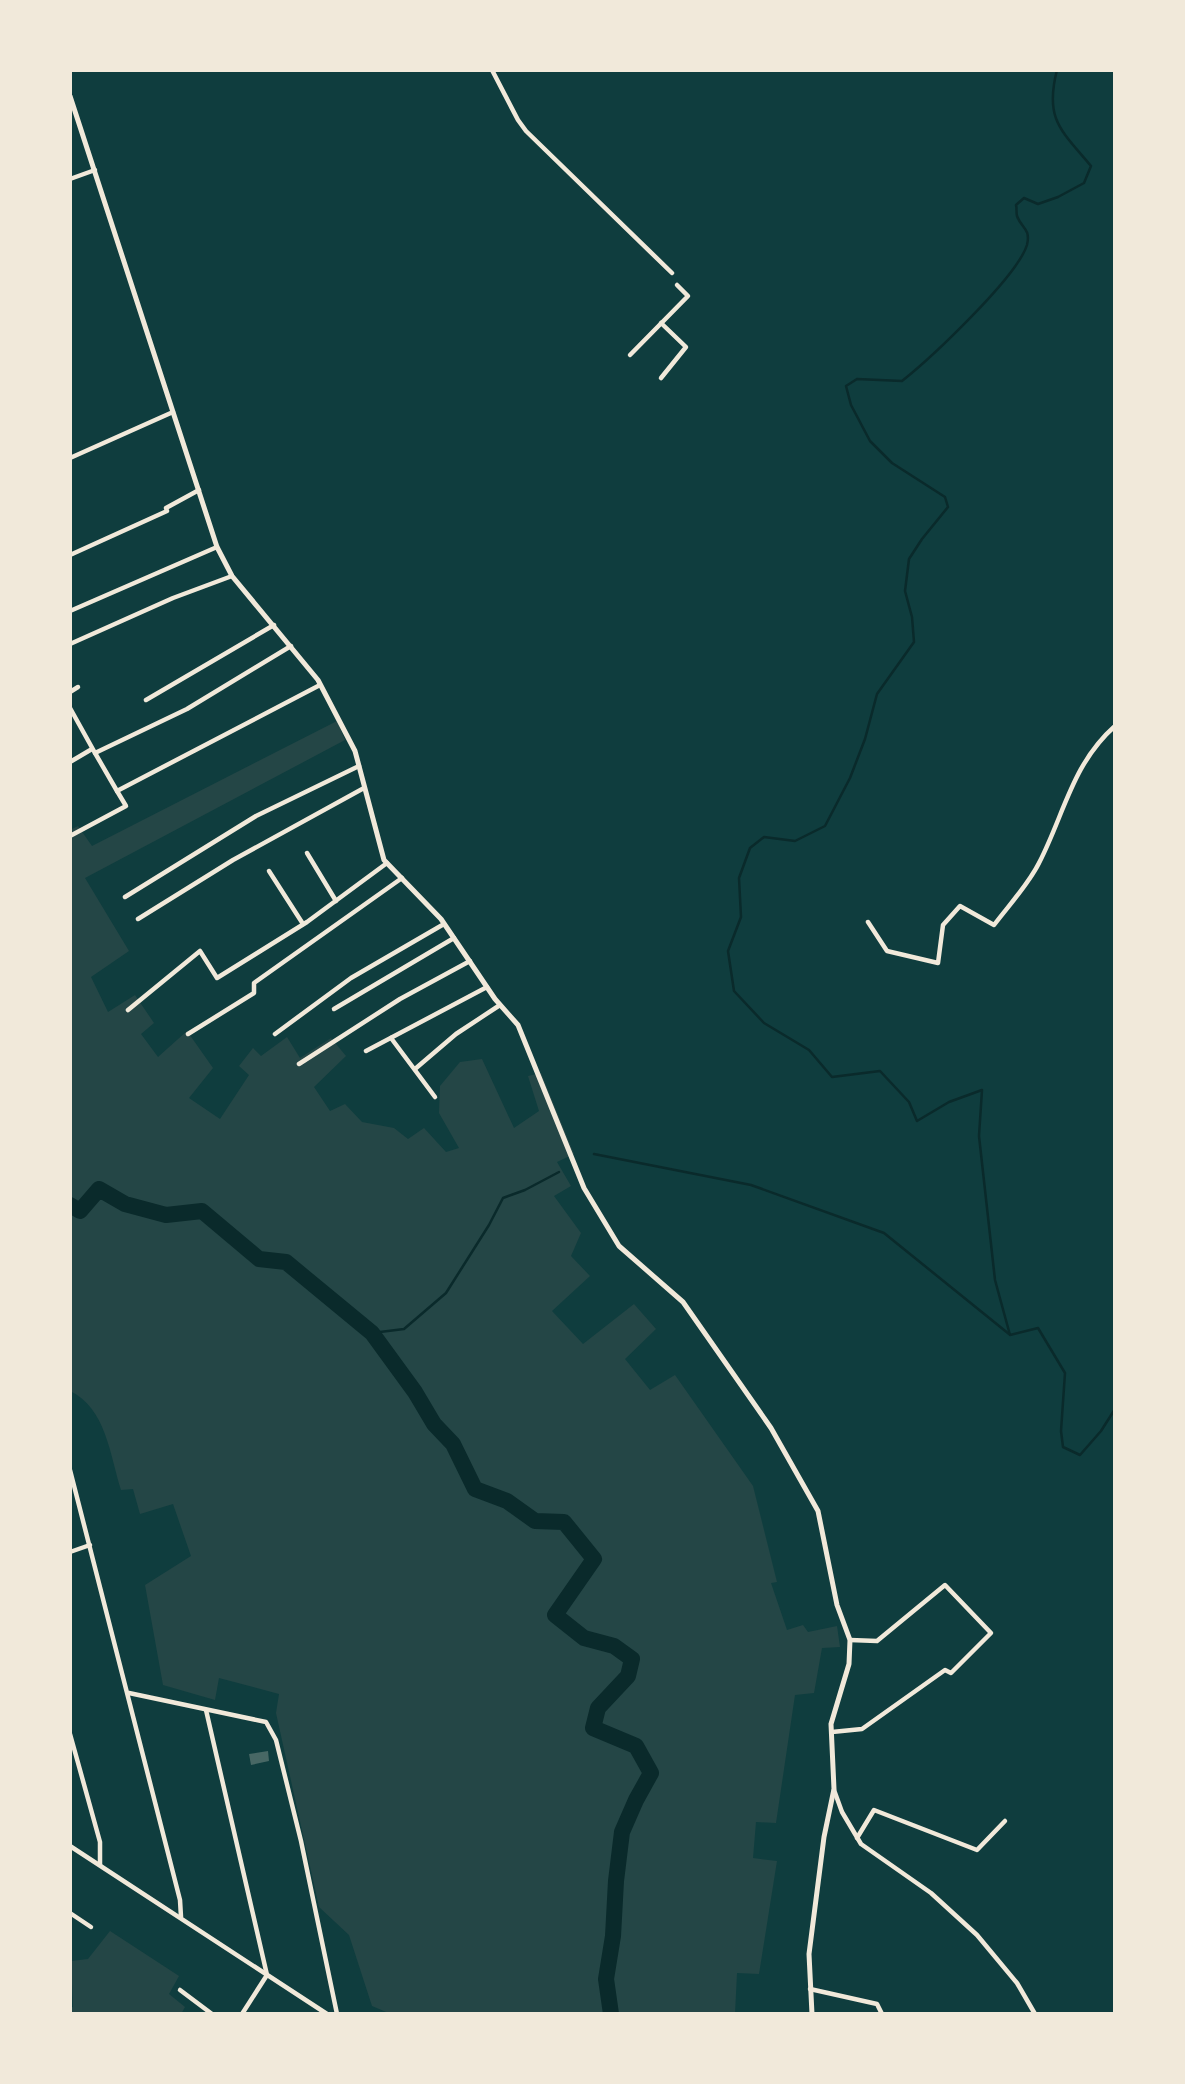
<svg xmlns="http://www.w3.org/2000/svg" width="1185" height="2084" font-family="'Fira Sans',sans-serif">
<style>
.green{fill:#244646}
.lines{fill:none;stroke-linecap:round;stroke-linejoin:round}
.stream{stroke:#0a2a2b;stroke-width:2.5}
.river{stroke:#0a2a2b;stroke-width:16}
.building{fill:#486865}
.minor{stroke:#f1e9da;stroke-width:4.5}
.tertiary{stroke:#f1e9da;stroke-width:5}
</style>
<rect width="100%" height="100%" fill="#0f3d3e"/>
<g class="green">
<path d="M 337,721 L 345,740 L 85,878 L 129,951 L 91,977 L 108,1012 L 135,995 L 154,1023 L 141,1034 L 158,1057 L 187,1031 L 213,1068 L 189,1098 L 220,1119 L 249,1075 L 239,1066 L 253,1048 L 261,1056 L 287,1037 L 300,1058 L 331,1038 L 346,1056 L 314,1087 L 330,1111 L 345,1104 L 362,1122 L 394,1128 L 408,1139 L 424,1128 L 446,1152 L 459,1148 L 439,1113 L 440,1086 L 460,1062 L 482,1059 L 514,1128 L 539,1111 L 528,1076 L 541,1073 L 574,1154 L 557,1162 L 571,1186 L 554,1196 L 581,1233 L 571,1256 L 590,1276 L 552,1311 L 583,1344 L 634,1304 L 656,1329 L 625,1359 L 650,1390 L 675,1375 L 753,1486 L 777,1582 L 771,1583 L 787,1630 L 803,1625 L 808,1632 L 837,1626 L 840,1647 L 822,1648 L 814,1693 L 795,1695 L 776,1823 L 756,1822 L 753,1858 L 777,1861 L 759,1974 L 737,1973 L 735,2014 L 391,2014 L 372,2006 L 349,1935 L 319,1907 L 276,1713 L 279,1694 L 219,1678 L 215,1700 L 163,1685 L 145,1585 L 191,1556 L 173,1504 L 140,1514 L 133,1489 L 121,1490 C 110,1455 106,1408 70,1391 L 70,830 L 78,826 L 92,846 Z"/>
<polygon points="110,1931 179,1976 169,1994 185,2007 181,2014 70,2014 70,2008 73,2007 71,1961 88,1959"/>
</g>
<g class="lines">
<g class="stream">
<path d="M 1057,70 C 1044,120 1062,131 1091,166 L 1084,183 L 1058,197 L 1038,204 L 1024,198 L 1016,205 C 1017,208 1016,212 1017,216 C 1021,228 1031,228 1027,245 C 1017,277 931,358 902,381 L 857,379 L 846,386 L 851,405 L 870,441 L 892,463 L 945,497 L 948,507 L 922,539 L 909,559 L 905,591 L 912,617 L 914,642 L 877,694 L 865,739 L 850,778 L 825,826 L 795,841 L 764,837 L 750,848 L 739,878 L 741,917 L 728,951 L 734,991 L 764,1023 L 809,1050 L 832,1077 L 880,1071 L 909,1102 L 917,1121 L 949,1102 L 982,1090 L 979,1136 L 995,1280 L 1010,1335 L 1038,1328 L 1065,1373 L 1061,1431 L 1063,1447 L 1080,1455 L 1101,1431 L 1115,1409"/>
<polyline points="594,1154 751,1185 884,1233 1009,1334"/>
<polyline points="372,1333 404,1329 446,1293 489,1225 503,1198 525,1190 559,1172"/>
</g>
<polyline class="river" points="70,1205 80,1211 99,1189 125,1204 166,1215 202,1211 259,1259 286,1262 372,1333 415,1392 434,1424 453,1444 475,1489 507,1501 535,1521 564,1522 594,1559 555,1615 584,1638 614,1646 632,1659 628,1676 598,1708 593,1728 636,1746 651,1773 636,1800 622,1832 616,1881 613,1936 606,1979 611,2014"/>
</g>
<polygon class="building" points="268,1751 269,1761 251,1765 249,1754"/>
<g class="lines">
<g class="minor">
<polyline points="492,70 518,120 526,131 672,273"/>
<polyline points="70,179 95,170"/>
<polyline points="661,323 686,347 661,378"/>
<polyline points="630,355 688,296 677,285"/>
<polyline points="70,458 173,412"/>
<polyline points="70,555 167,511 166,508 199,490"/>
<polyline points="70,611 217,547"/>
<polyline points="70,644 173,598 232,576"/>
<polyline points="70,692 78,687"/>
<polyline points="146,700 274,625"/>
<polyline points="70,708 95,753 187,709 291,646"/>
<polyline points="95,753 117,791 320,685"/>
<polyline points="70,762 92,749"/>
<polyline points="70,836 126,806 117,791"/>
<polyline points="307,853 336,901"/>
<polyline points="269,871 303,924"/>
<polyline points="125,897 256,816 359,766"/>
<polyline points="138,919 233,860 364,788"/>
<path d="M 868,922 L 887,951 L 938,963 L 943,925 L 960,906 L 994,925 C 1009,905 1028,885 1039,863 C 1064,815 1072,764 1115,726"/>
<polyline points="334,1009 454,938"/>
<polyline points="128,1010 200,951 217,978 307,922 387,863"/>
<polyline points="188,1034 254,993 254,983 402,878"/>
<polyline points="275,1034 351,978 444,924"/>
<polyline points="391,1038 435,1097"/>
<polyline points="366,1051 487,987"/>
<polyline points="299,1064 400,999 470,961"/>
<polyline points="415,1069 456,1034 500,1005"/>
<polyline points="70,1470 180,1900 181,1917"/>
<polyline points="70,1552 90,1545"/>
<polyline points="129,1693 266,1722 276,1740 301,1841 337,2014"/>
<polyline points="206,1710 267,1975 242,2014"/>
<polyline points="832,1732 862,1729 945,1670 951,1673 991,1633 945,1585 877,1641 850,1640"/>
<polyline points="70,1734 100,1842 100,1865"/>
<polyline points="834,1790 842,1812 861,1844 931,1893 977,1935 1017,1983 1035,2014"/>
<polyline points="857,1838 874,1810 977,1850 1005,1821"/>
<polyline points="70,1846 327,2014"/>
<polyline points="70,1913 91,1927"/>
<polyline points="810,1989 877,2004 882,2014"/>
<polyline points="180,1990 212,2014"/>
</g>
<polyline class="tertiary" points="70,96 217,547 232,576 318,680 355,751 384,860 441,919 495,999 518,1025 584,1188 619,1246 683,1302 771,1428 818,1511 837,1605 850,1640 849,1664 831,1724 834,1789 824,1837 809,1954 812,2014"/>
</g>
<rect width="1185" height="2084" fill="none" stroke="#f1e9da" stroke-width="144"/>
</svg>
